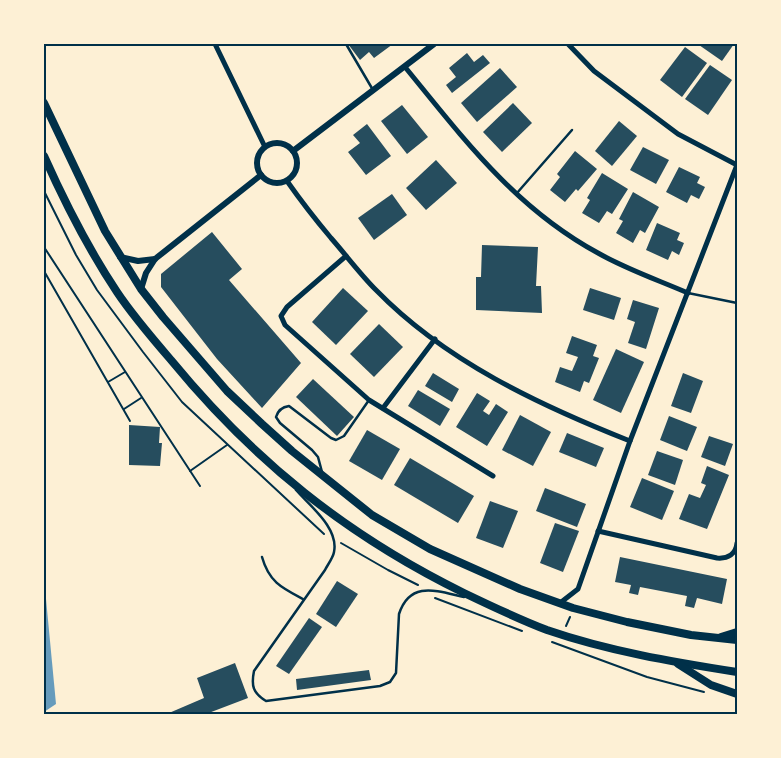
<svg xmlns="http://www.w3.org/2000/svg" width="781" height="758" font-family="Barlow,sans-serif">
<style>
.water{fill:#669bbc}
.building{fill:#264d5e}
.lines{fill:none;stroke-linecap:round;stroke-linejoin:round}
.path{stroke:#003049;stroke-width:2}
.service{stroke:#003049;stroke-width:2.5}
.minor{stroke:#003049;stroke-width:5}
.tertiary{stroke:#003049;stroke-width:6}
.primary{stroke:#003049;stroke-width:8}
.neatline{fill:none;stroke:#003049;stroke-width:2}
</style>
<rect width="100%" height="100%" fill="#fdf0d5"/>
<polygon class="water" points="44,578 56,704 44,712"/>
<g class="building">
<polygon points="348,44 393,44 374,58 369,52 360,60"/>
<polygon points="700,44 734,44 722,61 699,45"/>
<polygon points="685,47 707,63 682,97 660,80"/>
<polygon points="467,53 474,62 483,55 490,63 452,93 446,85 456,77 449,68"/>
<polygon points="710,65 732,80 708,115 685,99"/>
<polygon points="500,68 517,87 477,122 461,103"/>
<polygon points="513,103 532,123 502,152 483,132"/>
<polygon points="402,105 428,137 407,154 381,121"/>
<polygon points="619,121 637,136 612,166 595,151"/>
<polygon points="367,124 391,156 366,175 348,152 360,143 353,135"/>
<polygon points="643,147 669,160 656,184 630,170"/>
<polygon points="575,151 597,169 578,191 576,189 565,202 550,190 560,177 557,174"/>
<polygon points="436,160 457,183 426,210 406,188"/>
<polygon points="679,167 700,177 697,183 705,187 699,199 691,195 687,203 666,192"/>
<polygon points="602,173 628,189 612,214 607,211 599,223 582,213 590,200 587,198"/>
<polygon points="633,192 659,207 645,233 640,230 633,243 616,233 623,221 619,219"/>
<polygon points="392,194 407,215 374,240 358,218"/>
<polygon points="657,223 680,233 677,240 684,243 679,255 672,251 668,260 646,250"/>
<polygon points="212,232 242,269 229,280 301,363 262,408 217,359 161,287 161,274"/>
<polygon points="482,245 538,247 536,286 541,286 542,313 476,310 476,277 481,277"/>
<polygon points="343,288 368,311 336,345 312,322"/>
<polygon points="590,288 621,298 614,320 583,310"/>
<polygon points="633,300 659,308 646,349 628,343 635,322 627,319"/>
<polygon points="379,324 403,347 374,377 350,354"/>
<polygon points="572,336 597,345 593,356 599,358 589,383 584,381 580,392 555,382 560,367 572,371 578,357 566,353"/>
<polygon points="616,349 644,362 621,413 593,400"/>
<polygon points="433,373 459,389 452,402 425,386"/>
<polygon points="683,373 703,381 691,413 671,406"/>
<polygon points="313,379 354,417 337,436 296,397"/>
<polygon points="418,390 450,409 440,426 408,406"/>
<polygon points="477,393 490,401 483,411 489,415 496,404 508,412 487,446 456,427"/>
<polygon points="520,415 551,432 533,466 502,450"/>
<polygon points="669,416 697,427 687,451 660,440"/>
<polygon points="129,425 160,427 159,443 162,443 160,466 129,465"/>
<polygon points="367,430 400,449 382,480 349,461"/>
<polygon points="567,433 604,448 596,467 559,452"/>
<polygon points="709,436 733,444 725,466 701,457"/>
<polygon points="657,451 683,460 675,485 648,475"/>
<polygon points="410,458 474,496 458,523 394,485"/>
<polygon points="707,466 729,475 707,529 679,519 689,494 700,498 706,485 701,483"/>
<polygon points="642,478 674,491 662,520 630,507"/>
<polygon points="545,488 586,504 577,527 536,511"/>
<polygon points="490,501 518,511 503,548 476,538"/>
<polygon points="555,523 579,531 563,572 540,563"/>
<polygon points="620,557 727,579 722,604 697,598 694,608 685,606 687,596 640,587 638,595 629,593 631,585 615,582"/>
<polygon points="337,581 358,594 336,627 316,614"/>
<polygon points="309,618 322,627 289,674 276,666"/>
<polygon points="235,663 248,698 206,714 169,714 169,713 204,698 197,678"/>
<polygon points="369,670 371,680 297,690 296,679"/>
</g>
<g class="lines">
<g class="path">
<polyline points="44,191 76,255 97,290 143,352 182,402 324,534"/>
<polyline points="44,247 200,486"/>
<polyline points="44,271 130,421"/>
<polyline points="108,382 125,372"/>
<polyline points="124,409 141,398"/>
<polyline points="190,471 227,445"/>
<polyline points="341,543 388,570 418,585"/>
<polyline points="435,598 522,631"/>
<polyline points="566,626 570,617"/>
<polyline points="552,642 647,677 704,692"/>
</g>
<g class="service">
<polyline points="346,44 373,90"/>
<polyline points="517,193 572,130"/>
<polyline points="688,293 737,303"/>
<path d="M 322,472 L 318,457 L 312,450 L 280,423 L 276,417 C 278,410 282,407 289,406 L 331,438 L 336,440 L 344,436 L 369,400"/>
<path d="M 296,490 C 310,506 339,528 334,552 C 333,558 328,564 325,570 L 254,671 C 251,686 253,693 266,701 L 380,686 L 390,682 L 396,673 L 399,614 C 410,580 437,591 464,597"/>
<path d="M 262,557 C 269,582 282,588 303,599"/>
</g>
<g class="minor">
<polyline points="215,44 265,147"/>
<polyline points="568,44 594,71 678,134 737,165"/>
<path d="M 405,67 C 463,138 515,208 598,253 C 626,269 658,280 688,293"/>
<path d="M 287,181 C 301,201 315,219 331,238 C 346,255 360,274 376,290 C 445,361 539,405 630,441"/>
<polyline points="346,256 287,307 281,316 285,325 369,400 493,476"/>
<polyline points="383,408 435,339"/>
<path d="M 598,531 L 717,558 C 728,559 736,554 737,543"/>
<polyline points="560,603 578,589 630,441 737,165"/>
</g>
<g class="tertiary">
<circle cx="277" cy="163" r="20"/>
<polyline points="293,151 434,44"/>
<polyline points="120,257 138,261 155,259"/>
<polyline points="141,289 146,273 155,259 261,175"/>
</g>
<g class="primary">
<polyline points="44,103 105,231 141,289 163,317 227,391 262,424 292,451 372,515 430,549 520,589 573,608 627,622 691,635 737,640"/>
<path d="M 44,156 C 65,203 89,250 117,292 C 133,316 152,338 171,360 C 254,461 346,535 464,593 C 491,606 518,619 547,630 C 608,651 673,662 737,672"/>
<polyline points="721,637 737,632"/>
<polyline points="678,664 711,685 737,694"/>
</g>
</g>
<rect width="781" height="758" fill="none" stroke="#fdf0d5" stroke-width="90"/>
<rect x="45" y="45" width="691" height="668" class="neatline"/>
</svg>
